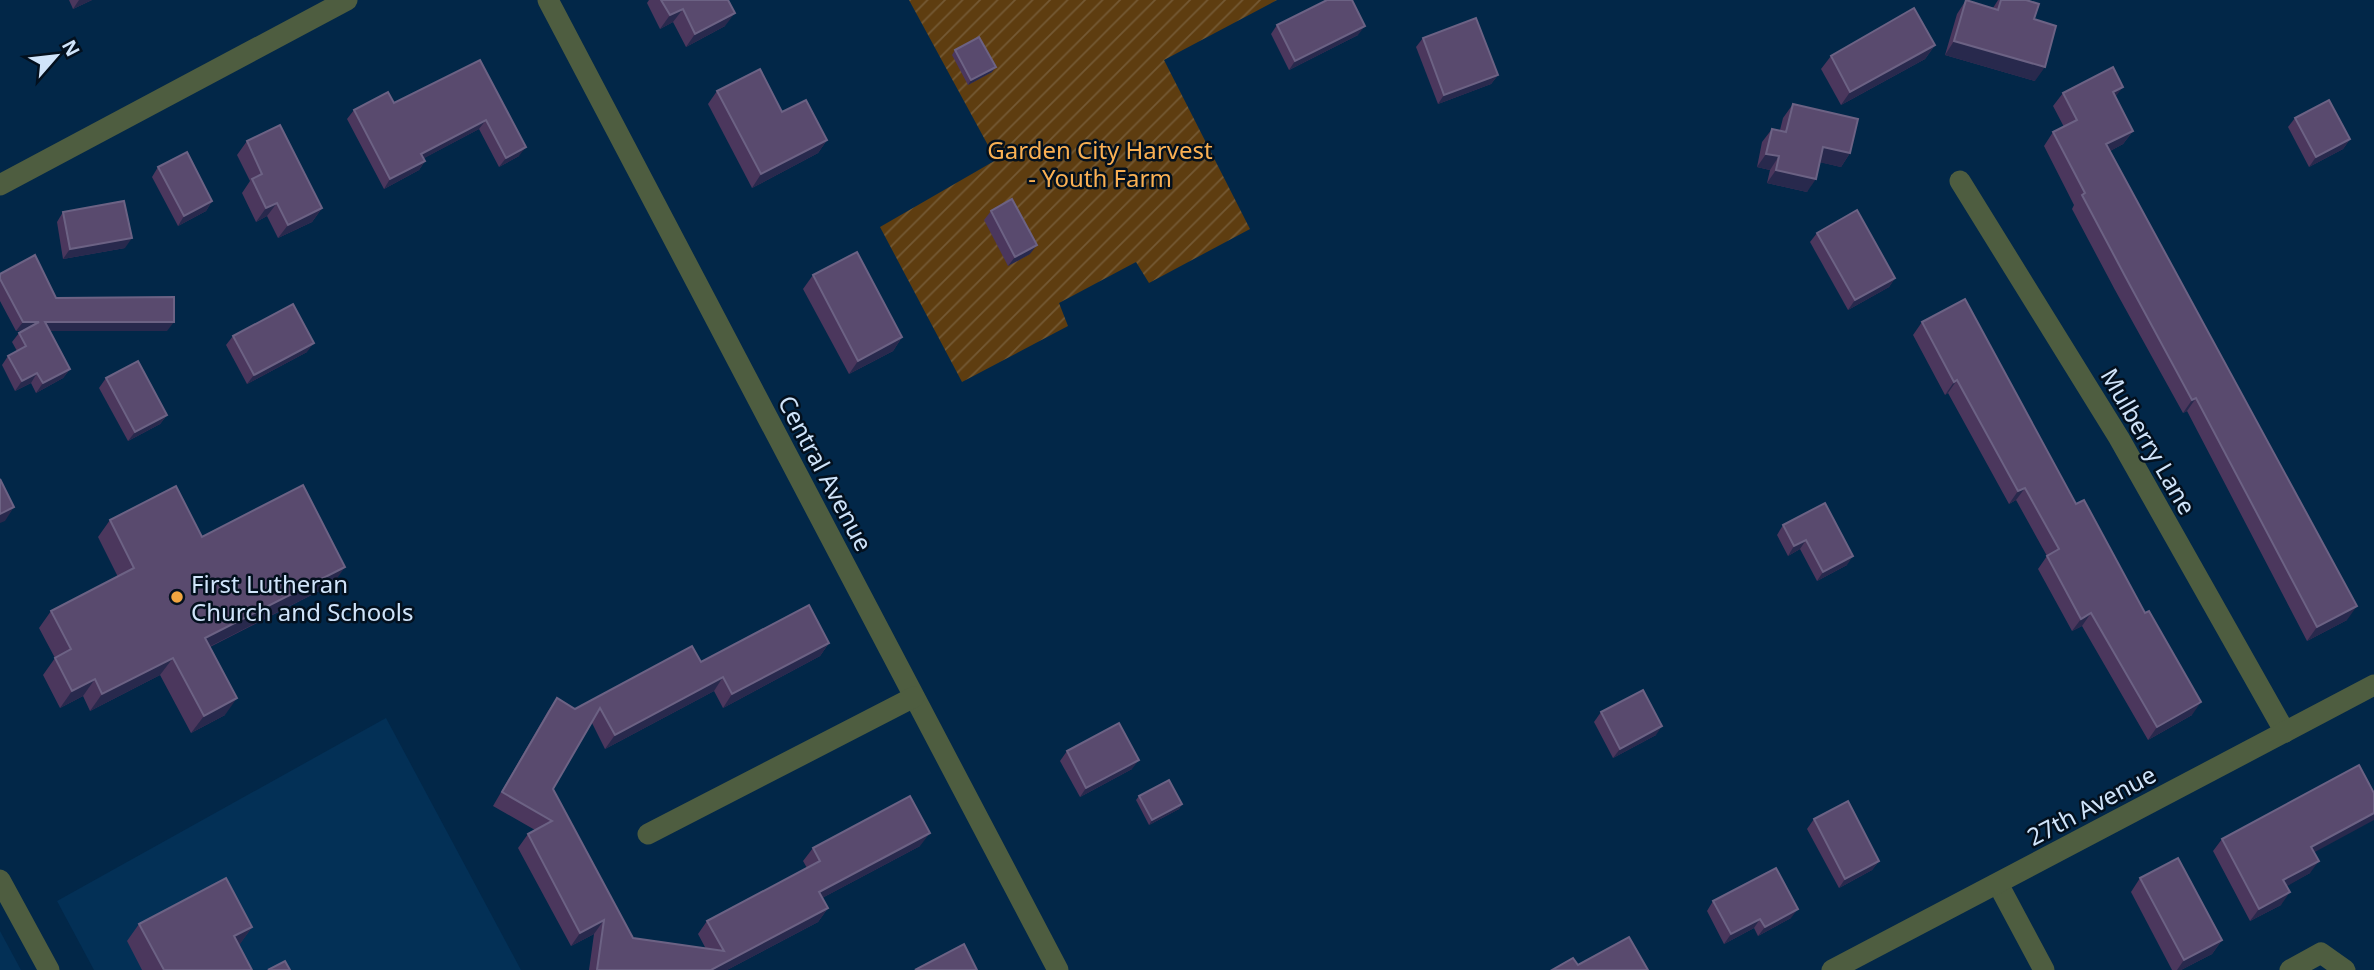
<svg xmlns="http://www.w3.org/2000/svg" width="2374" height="970" font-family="'Noto Sans',sans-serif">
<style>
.built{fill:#033056}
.garden{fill:url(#garden-furrows)}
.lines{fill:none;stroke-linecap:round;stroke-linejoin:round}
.minor{stroke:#4e5d40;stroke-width:21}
.wall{fill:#4b375d}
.shaded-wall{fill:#28294d}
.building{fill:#594a6e;stroke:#6c6284;stroke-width:2}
.poi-dot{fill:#f1a540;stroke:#03101e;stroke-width:2.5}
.labels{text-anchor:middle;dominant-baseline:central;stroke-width:5;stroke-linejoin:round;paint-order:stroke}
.park-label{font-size:24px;fill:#fab053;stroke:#03101e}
.street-label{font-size:24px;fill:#d0e4fa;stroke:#03101e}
.poi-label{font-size:24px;fill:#d0e4fa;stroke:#03101e;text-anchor:start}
</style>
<defs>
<pattern id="garden-furrows" width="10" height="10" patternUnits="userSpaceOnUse" patternTransform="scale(1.75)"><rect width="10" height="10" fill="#5e3d10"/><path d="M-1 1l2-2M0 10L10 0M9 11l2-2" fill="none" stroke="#745934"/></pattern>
</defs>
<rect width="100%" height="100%" fill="#022748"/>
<g class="built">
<polygon points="386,718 521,970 94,970 57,901"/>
<polygon points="0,931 21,970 0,970"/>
</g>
<polygon class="garden" points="909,0 1277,0 1164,60 1250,229 1149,283 1136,262 1059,303 1068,326 962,382 880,227 996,160"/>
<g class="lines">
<g class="minor">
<polyline points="548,0 1058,970"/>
<polyline points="1960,181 2119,438 2285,732"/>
<polyline points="0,185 347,0"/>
<polyline points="648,834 914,697"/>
<polyline points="0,880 49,970"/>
<polyline points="1998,884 2044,970"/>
<polyline points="1832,970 2374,685"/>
<polyline points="2290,970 2321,953 2345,970"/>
</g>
</g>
<g class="wall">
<polygon points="69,0 92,0 73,9"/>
<polygon points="649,0 728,0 725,26 686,47 673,22 660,29 647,3"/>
<polygon points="1966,0 1993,8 1998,0 2026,0 2034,19 2035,81 1945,55 1957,14"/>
<polygon points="1277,25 1358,35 1289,70 1271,34"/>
<polygon points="1423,38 1498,75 1491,84 1438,104 1416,47"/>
<polygon points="1935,45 1925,59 1841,105 1821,69 1831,56"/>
<polygon points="955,50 992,72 968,85 952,55"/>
<polygon points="480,60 519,156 499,167 479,129 424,158 425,161 419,170 384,189 347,119 354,110 394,103"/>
<polygon points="717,91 827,140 818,153 752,188 708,104"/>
<polygon points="2063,93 2115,97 2133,131 2123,144 2110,151 2347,620 2307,641 2187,411 2183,413 2115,290 2072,209 2074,205 2044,146 2053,132 2064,127 2053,106"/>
<polygon points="1793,104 1850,153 1841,167 1820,162 1807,192 1767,183 1770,170 1757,167 1762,142 1772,129 1780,130 1783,118"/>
<polygon points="2295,118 2350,139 2343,149 2309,167 2288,127"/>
<polygon points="247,141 322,208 312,222 278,238 267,216 256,222 242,193 250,181 237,155"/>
<polygon points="158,167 212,201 206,211 178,226 152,177"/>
<polygon points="991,211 1030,254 1008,266 984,220"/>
<polygon points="63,212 125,248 63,259 57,222"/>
<polygon points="1817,233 1895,278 1889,287 1848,310 1810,242"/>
<polygon points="0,274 56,298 167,331 50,331 70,369 63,378 36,393 31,383 15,391 2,365 8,356 17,351 12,342 19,333 21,331 16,331 0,301"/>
<polygon points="813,275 902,337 893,351 849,374 803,289"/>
<polygon points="1922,322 2076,504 2192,715 2148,740 2082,626 2072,631 2038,569 2047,556 2016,500 2009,504 1948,393 1945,395 1913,335"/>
<polygon points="233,336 307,352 247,384 226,345"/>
<polygon points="106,378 167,415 160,424 128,441 99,388"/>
<polygon points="110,520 202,537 333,584 210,647 225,715 191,733 160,675 90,711 83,696 60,708 43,675 55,658 39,628 51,611 118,577 98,537"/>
<polygon points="1783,525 1847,565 1817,581 1800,549 1788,556 1777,535"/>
<polygon points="829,643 820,656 723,708 714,691 605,749 592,723 553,789 633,938 706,949 698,934 707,921 807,868 803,861 813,848 920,846 822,898 828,908 818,922 727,970 589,970 594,934 571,946 518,848 528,834 535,830 493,806 548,711 557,698 575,709 701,662"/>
<polygon points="1601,712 1656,735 1613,758 1594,722"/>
<polygon points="1067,751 1132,769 1080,797 1060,761"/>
<polygon points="1139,796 1182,804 1179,809 1149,825 1136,800"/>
<polygon points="1814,819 1879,861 1872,870 1839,888 1807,829"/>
<polygon points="2222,839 2314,853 2310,873 2286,886 2281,905 2250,921 2213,851"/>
<polygon points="2140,878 2222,940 2212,954 2181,970 2172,970 2131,892"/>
<polygon points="1713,901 1791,918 1758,936 1754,928 1724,944 1707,911"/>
<polygon points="139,924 252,927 239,945 252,970 142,970 127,941"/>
</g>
<g class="shaded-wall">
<polygon points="79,0 92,0 73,9"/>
<polygon points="683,9 673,22 660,29 670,15"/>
<polygon points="735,13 725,26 686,47 695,34"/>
<polygon points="1365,26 1358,35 1289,70 1295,61"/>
<polygon points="1954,41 2045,67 2035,81 1945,55"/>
<polygon points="1935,45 1925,59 1841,105 1850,92"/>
<polygon points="996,67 992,72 968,85 971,80"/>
<polygon points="1498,75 1491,84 1438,104 1444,95"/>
<polygon points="2123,87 2113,100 2113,92"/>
<polygon points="486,120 479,129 415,163 421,154"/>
<polygon points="2133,131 2123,144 2097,158 2106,144"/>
<polygon points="2350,139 2343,149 2309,167 2316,157"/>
<polygon points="827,140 818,153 752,188 761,174"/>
<polygon points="526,147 519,156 499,167 506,158"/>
<polygon points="1823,147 1850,153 1841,167 1814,161"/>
<polygon points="1766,154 1779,156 1770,170 1757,167"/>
<polygon points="425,161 419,170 384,189 390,179"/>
<polygon points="1776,170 1816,179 1807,192 1767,183"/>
<polygon points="212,201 206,211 178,226 184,216"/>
<polygon points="277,203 267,216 256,222 266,208"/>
<polygon points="322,208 312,222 278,238 288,225"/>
<polygon points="132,238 125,248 63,259 70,249"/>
<polygon points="1037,245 1030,254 1008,266 1015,257"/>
<polygon points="1895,278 1889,287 1848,310 1855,300"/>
<polygon points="23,322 39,322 32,331 16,331"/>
<polygon points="45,322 174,322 167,331 38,331"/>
<polygon points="902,337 893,351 849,374 858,361"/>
<polygon points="314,343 307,352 247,384 254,375"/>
<polygon points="70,369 63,378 36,393 43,383"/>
<polygon points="37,373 31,383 15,391 22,381"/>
<polygon points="1957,380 1948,393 1945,395 1954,382"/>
<polygon points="2196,398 2187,411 2183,413 2192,400"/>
<polygon points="167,415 160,424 128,441 135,432"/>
<polygon points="2025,488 2016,500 2009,504 2018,491"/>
<polygon points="14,507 5,521 0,523 0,514"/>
<polygon points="1806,540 1800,549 1788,556 1794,546"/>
<polygon points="1853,556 1847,565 1817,581 1823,572"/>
<polygon points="345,567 333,584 193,655 205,638"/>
<polygon points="2357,606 2347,620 2307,641 2317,627"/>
<polygon points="2091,613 2082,626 2072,631 2081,619"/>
<polygon points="829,643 820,656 723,708 732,694"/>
<polygon points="173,658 160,675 90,711 102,694"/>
<polygon points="723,677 714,691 605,749 615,735"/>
<polygon points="95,679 83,696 60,708 72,691"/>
<polygon points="237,698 225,715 191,733 204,716"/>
<polygon points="2201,702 2192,715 2148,740 2157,727"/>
<polygon points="1662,726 1656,735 1613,758 1620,749"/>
<polygon points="1139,760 1132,769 1080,797 1086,788"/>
<polygon points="1182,804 1179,809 1149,825 1152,820"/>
<polygon points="2374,813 2374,820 2302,859 2311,847"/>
<polygon points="930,833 920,846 809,905 819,892"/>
<polygon points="1879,861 1872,870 1839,888 1845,879"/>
<polygon points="2319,861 2310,873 2275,893 2283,880"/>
<polygon points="2290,892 2281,905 2250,921 2259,909"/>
<polygon points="828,908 818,922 727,970 711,970"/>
<polygon points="1798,909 1791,918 1758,936 1765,927"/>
<polygon points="1760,919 1754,928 1724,944 1731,934"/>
<polygon points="604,920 594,934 571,946 580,933"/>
<polygon points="252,927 240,944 222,954 234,936"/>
<polygon points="2222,940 2212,954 2181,970 2177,970 2184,960"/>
</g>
<g class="building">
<polygon points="661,0 728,0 735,13 695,34 683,9 670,15"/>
<polygon points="1327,0 1352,0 1365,26 1295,61 1277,25"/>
<polygon points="1966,0 1998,10 2001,0 2026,0 2039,4 2034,19 2056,26 2045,67 1954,41"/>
<polygon points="1914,8 1935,45 1850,92 1831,56"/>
<polygon points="1476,18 1498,75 1444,95 1423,38"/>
<polygon points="979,37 996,67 971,80 955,50"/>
<polygon points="480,60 526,147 506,158 486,120 421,154 425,161 390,179 354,110 388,92 394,103"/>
<polygon points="2113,67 2123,87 2113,92 2133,131 2106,144 2357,606 2317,627 2196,398 2192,400 2125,276 2082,195 2085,193 2053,132 2077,120 2063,93"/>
<polygon points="760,69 782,112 806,100 827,140 761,174 717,91"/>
<polygon points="2329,100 2350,139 2316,157 2295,118"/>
<polygon points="1793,104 1858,119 1850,153 1823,147 1816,179 1776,170 1779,156 1766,154 1772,129 1786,132"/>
<polygon points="280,125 322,208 288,225 277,203 266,208 252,179 262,174 247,141"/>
<polygon points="187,152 212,201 184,216 158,167"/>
<polygon points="1012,199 1037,245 1015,257 991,211"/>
<polygon points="124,201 132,238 70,249 63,212"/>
<polygon points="1857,210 1895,278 1855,300 1817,233"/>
<polygon points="857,252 902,337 858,361 813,275"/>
<polygon points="35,255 56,298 174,297 174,322 45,322 70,369 43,383 37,373 22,381 8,356 26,346 19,333 39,322 23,322 0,279 0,274"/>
<polygon points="1965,299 2076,504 2084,500 2145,613 2149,611 2201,702 2157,727 2091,613 2081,619 2047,556 2059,549 2025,488 2018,491 1957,380 1954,382 1922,322"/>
<polygon points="293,304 314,343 254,375 233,336"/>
<polygon points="138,361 167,415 135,432 106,378"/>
<polygon points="0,479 14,507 0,514"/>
<polygon points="303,485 345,567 205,638 237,698 204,716 173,658 102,694 95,679 72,691 55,658 71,649 51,611 134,568 110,520 176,486 202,537"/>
<polygon points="1825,503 1853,556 1823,572 1806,540 1794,546 1783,525"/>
<polygon points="809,605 829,643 732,694 723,677 615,735 600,708 553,789 633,938 724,951 707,921 820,861 813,848 910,796 930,833 819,892 828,908 711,970 597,970 604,920 580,933 528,834 552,821 502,792 557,698 575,709 692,646 701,662"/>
<polygon points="1643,690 1662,726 1620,749 1601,712"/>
<polygon points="1119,723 1139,760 1086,788 1067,751"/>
<polygon points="2359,765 2374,793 2374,813 2311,847 2319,861 2283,880 2290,892 2259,909 2222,839"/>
<polygon points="1169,780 1182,804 1152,820 1139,796"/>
<polygon points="1848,801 1879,861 1845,879 1814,819"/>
<polygon points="2178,858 2222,940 2184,960 2140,878"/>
<polygon points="1776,868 1798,909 1765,927 1760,919 1731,934 1713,901"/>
<polygon points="226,878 252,927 234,936 252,970 164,970 139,924"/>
<polygon points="1629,937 1648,970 1552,970 1573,958 1578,965"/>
<polygon points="964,944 977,970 915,970"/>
<polygon points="285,961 290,970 268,970"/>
</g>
<circle class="poi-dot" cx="177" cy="597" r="7"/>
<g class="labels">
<g class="park-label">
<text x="1100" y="149">Garden City Harvest<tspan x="1100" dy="28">- Youth Farm</tspan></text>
</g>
<g class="street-label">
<text transform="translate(2149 441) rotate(60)">Mulberry Lane</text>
<text transform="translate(826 473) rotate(62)">Central Avenue</text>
<text transform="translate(2091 805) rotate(-28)">27th Avenue</text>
</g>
<g class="poi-label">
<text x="191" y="583">First Lutheran<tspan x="191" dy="28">Church and Schools</tspan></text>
</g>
</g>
<g transform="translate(56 56) rotate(62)" stroke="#03101e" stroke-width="5" paint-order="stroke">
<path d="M0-5L12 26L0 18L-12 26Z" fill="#d0e4fa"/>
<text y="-10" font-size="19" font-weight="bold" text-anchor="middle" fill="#d0e4fa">N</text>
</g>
</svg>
